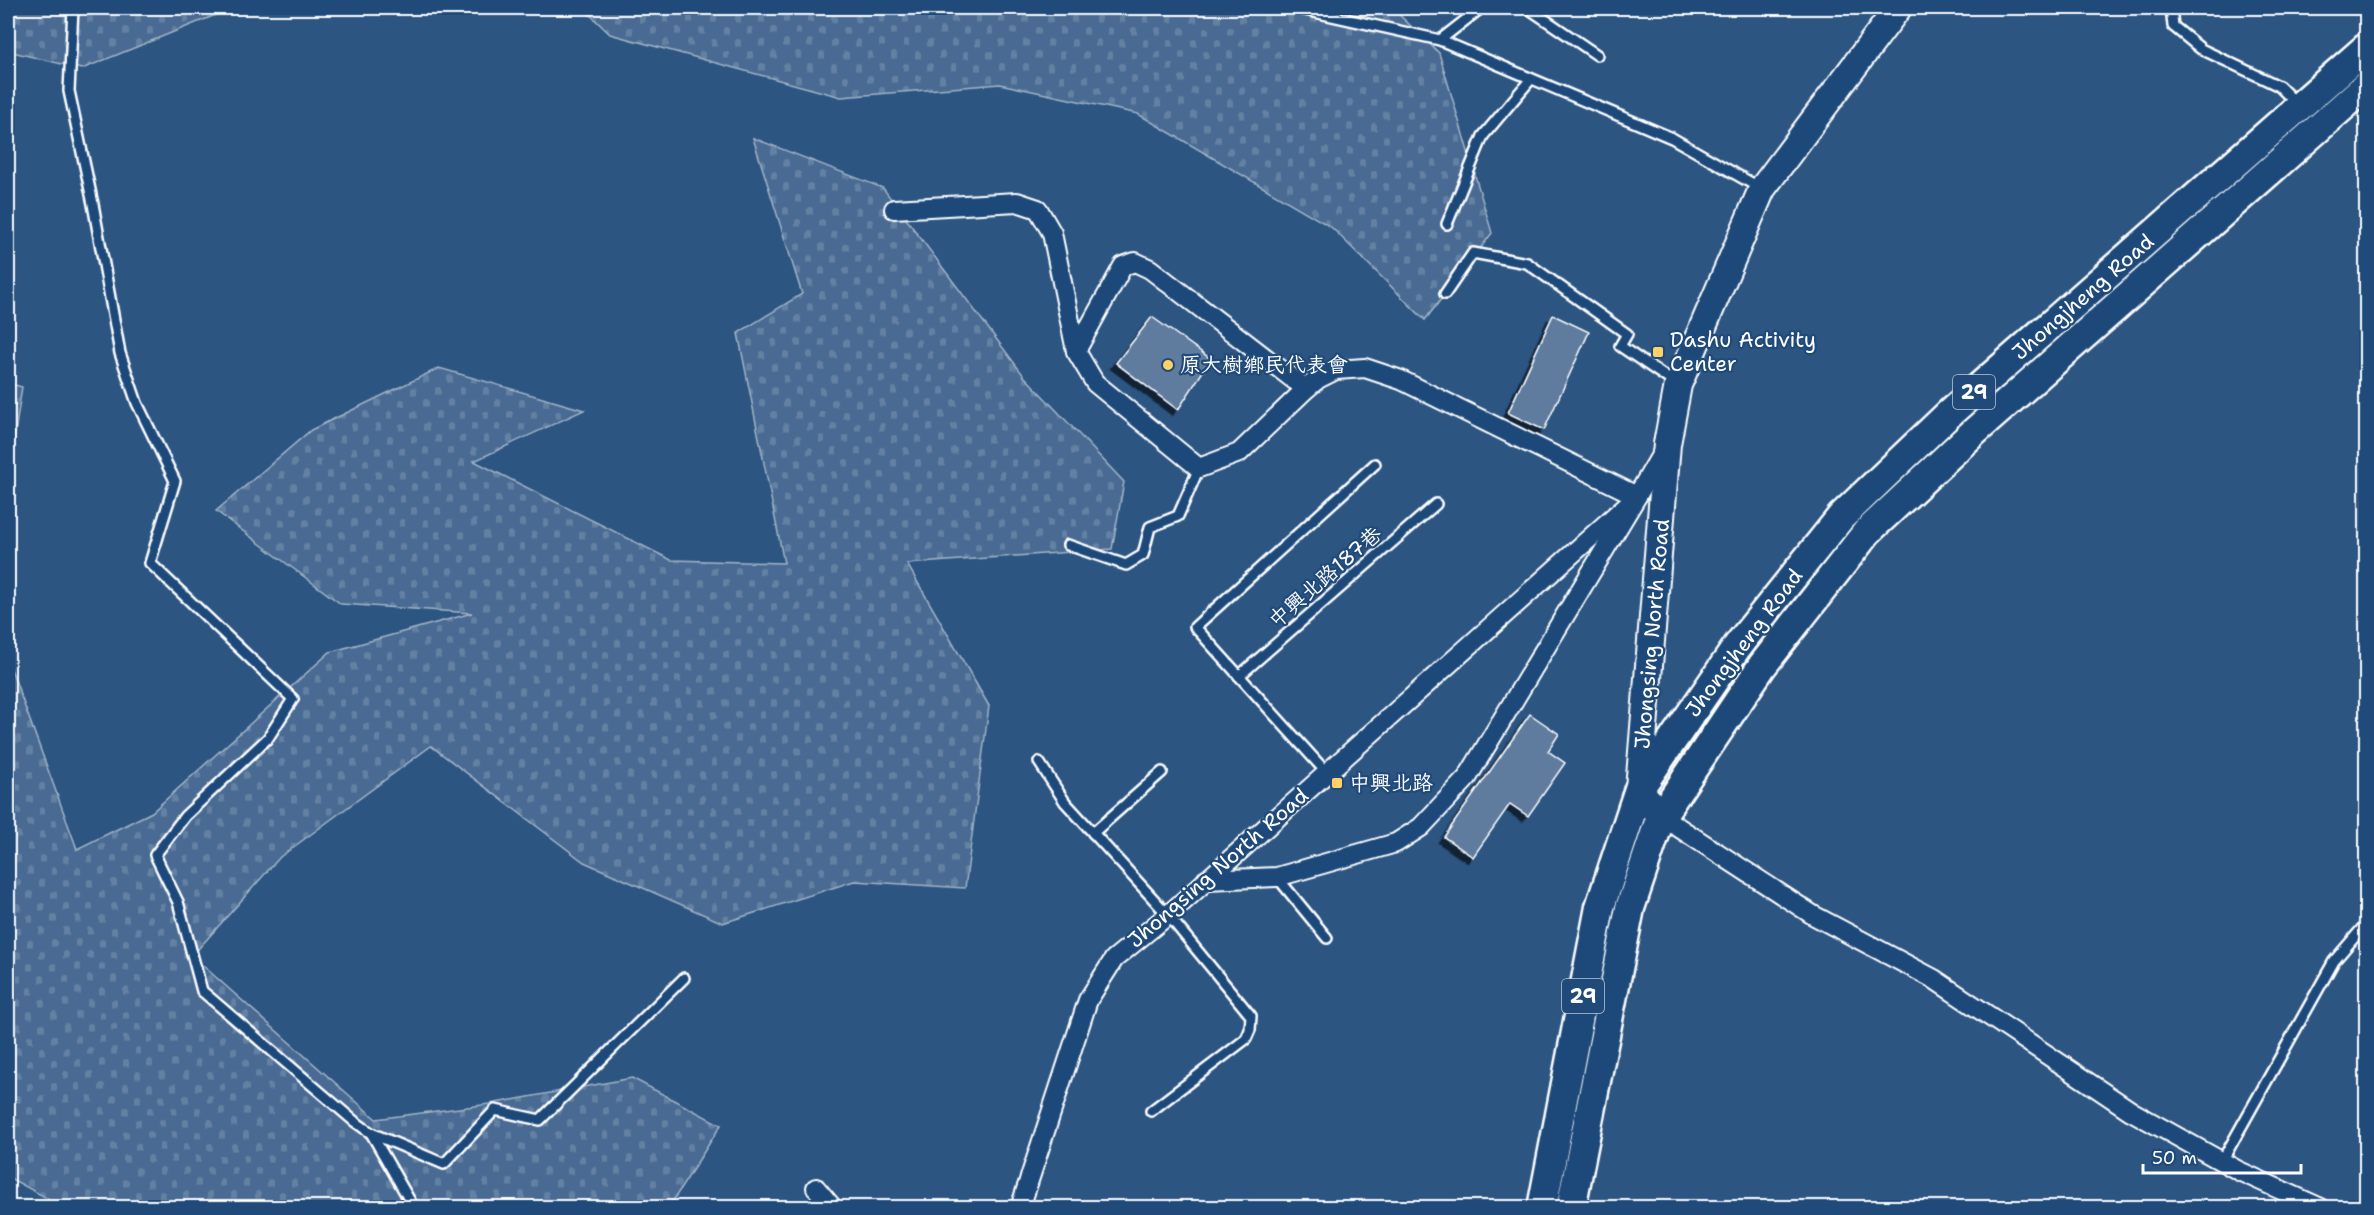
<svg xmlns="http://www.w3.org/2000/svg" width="2374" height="1215" font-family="'Shantell Sans','LXGW WenKai TC',sans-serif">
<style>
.cemetery{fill:url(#cemetery-stones);stroke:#a4b5c8;stroke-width:1.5}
.building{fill:#5e7c9f;stroke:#fff;stroke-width:1.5;filter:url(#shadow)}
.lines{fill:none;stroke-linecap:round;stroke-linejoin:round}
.lane-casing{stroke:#fff;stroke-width:14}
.street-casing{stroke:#fff;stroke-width:22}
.secondary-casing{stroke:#fff;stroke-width:30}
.primary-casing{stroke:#fff;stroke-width:33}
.lane{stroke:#1f4a7a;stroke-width:9}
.street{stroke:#1f4a7a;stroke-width:18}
.secondary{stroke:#1f4a7a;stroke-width:26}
.primary{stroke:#1f4a7a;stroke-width:28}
.poi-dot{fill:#ffd166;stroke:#1f4a7a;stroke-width:2}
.labels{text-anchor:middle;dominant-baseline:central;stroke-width:4.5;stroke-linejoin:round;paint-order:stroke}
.shield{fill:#1f4a7a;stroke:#bcc9d7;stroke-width:1.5}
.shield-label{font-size:20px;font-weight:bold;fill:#fff}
.street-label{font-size:21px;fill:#fff;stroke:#1f4a7a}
.poi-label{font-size:21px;fill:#fff;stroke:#1f4a7a;text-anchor:start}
</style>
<defs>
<pattern id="cemetery-stones" width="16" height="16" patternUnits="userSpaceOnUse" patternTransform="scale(1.5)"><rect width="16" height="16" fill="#486b92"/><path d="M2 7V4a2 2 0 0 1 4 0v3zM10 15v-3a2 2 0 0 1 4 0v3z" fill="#6381a2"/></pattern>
<filter id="shadow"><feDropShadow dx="-5.5" dy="5.5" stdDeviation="0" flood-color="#0009"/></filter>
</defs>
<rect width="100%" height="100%" fill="#2c5582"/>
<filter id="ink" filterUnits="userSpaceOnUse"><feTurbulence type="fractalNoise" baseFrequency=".0167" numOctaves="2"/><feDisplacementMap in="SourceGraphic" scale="12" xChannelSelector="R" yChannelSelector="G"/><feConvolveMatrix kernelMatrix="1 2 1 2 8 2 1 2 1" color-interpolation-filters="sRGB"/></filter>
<g filter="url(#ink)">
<g class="cemetery">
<polygon points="8,8 233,8 82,69 8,51"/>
<polygon points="583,8 1392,8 1439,53 1492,233 1425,320 1331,227 1138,114 1000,84 841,97 610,34"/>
<polygon points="753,138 883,188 1024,376 1124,482 1112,549 907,564 989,706 965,888 854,881 723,923 584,862 431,746 280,857 192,956 376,1119 490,1104 632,1078 721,1125 669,1207 58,1208 45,1197 8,1177 8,585 10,666 77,849 152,812 330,652 472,613 341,604 216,511 311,430 439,368 584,410 474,461 671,560 784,563 738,333 802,294"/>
<polygon points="8,383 22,387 8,479"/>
</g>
<g class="building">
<polygon points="1553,315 1589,332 1544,430 1508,413"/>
<polygon points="1152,317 1211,359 1178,410 1116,363"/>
<polygon points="1530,714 1559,734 1548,751 1565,763 1528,816 1510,804 1473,857 1444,837"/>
</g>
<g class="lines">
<defs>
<g id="lane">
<polyline points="73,8 69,91 93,204 120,353 137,403 175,481 150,563 293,699 268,738 185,816 155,855 178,902 202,991 354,1121 371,1133 414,1208"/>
<polyline points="1296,8 1440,40 1672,138 1760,188"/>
<polyline points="1528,8 1597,55"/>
<polyline points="2171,8 2173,26 2201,49 2279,86 2298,105"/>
<polyline points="1440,40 1481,8"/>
<polyline points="1447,224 1483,136 1531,79"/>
<polyline points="1445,294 1473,253 1527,263 1627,334 1620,346 1676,384"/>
<polyline points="1068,545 1126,565 1143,555 1150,527 1178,516 1199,468"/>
<polyline points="1239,676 1436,504"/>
<polyline points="1039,762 1065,802 1168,915 1251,1016 1250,1030 1246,1039 1151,1111"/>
<polyline points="1326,772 1195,627 1375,464"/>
<polyline points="1093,833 1162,772"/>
<polyline points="1277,877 1327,938"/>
<polyline points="371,1133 444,1164 495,1110 540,1120 684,978"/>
<polyline points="2222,1161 2334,961 2366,924"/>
</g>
<g id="street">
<polyline points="894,209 1017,202 1038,209 1052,233 1076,351 1095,383 1199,468 1239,453 1306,389 1318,379 1336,370 1365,368 1401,380 1637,496 1467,778 1421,827 1396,843 1277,877 1206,880"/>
<polyline points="1076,351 1123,266 1135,262 1150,269 1306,389"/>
<polyline points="1661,816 1813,915 1934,979 2131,1111 2239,1171 2321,1208"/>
<polyline points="816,1188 833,1208"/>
<polyline points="1020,1208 1088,1000 1114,959 1168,915 1637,496 1664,450"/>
</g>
<polyline id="secondary" points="1661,816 1639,789 1667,444 1678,385 1762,189 1898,8"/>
<g id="primary">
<polyline points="1542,1208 1600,907 1639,789 1739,644 1841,517 1951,412 2366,48"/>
<polyline points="1571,1208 1630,908 1661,816 1762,666 1867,532 1973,433 2366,86"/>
</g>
</defs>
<use href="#lane" class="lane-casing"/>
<use href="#street" class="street-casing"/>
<use href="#secondary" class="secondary-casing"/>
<use href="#primary" class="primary-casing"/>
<use href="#lane" class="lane"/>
<use href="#street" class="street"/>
<use href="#secondary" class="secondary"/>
<use href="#primary" class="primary"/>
</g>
</g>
<g class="poi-dot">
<rect x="1652" y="346" width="12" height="12" rx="3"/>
<circle cx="1168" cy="365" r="6"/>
<rect x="1331" y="777" width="12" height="12" rx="3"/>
</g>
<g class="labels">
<g class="shield">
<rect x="1953" y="375" width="42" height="34" rx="4.5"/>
<rect x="1562" y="979" width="42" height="34" rx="4.5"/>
</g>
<g class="shield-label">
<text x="1974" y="392">29</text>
<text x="1583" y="996">29</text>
</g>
<g class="street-label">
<text transform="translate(2083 297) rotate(-41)">Jhongjheng Road</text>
<text transform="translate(1325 577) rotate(-41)">中興北路187巷</text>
<text transform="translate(1652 634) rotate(-85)">Jhongsing North Road</text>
<text transform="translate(1744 643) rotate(-53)">Jhongjheng Road</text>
<text transform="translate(1218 868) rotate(-41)">Jhongsing North Road</text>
</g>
<g class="poi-label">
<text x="1670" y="340">Dashu Activity<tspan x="1670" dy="24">Center</tspan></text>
<text x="1180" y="365">原大樹鄉民代表會</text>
<text x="1349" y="783">中興北路</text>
</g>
</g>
<rect width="2374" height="1215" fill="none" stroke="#1f4a7a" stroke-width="30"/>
<rect x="15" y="15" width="2344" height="1185" fill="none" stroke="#fff" stroke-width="2" filter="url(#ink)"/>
<path d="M2143 1164v9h158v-9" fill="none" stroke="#ffffff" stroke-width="3"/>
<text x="2152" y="1164" font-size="18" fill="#ffffff" stroke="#1f4a7a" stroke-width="4.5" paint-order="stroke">50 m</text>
</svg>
